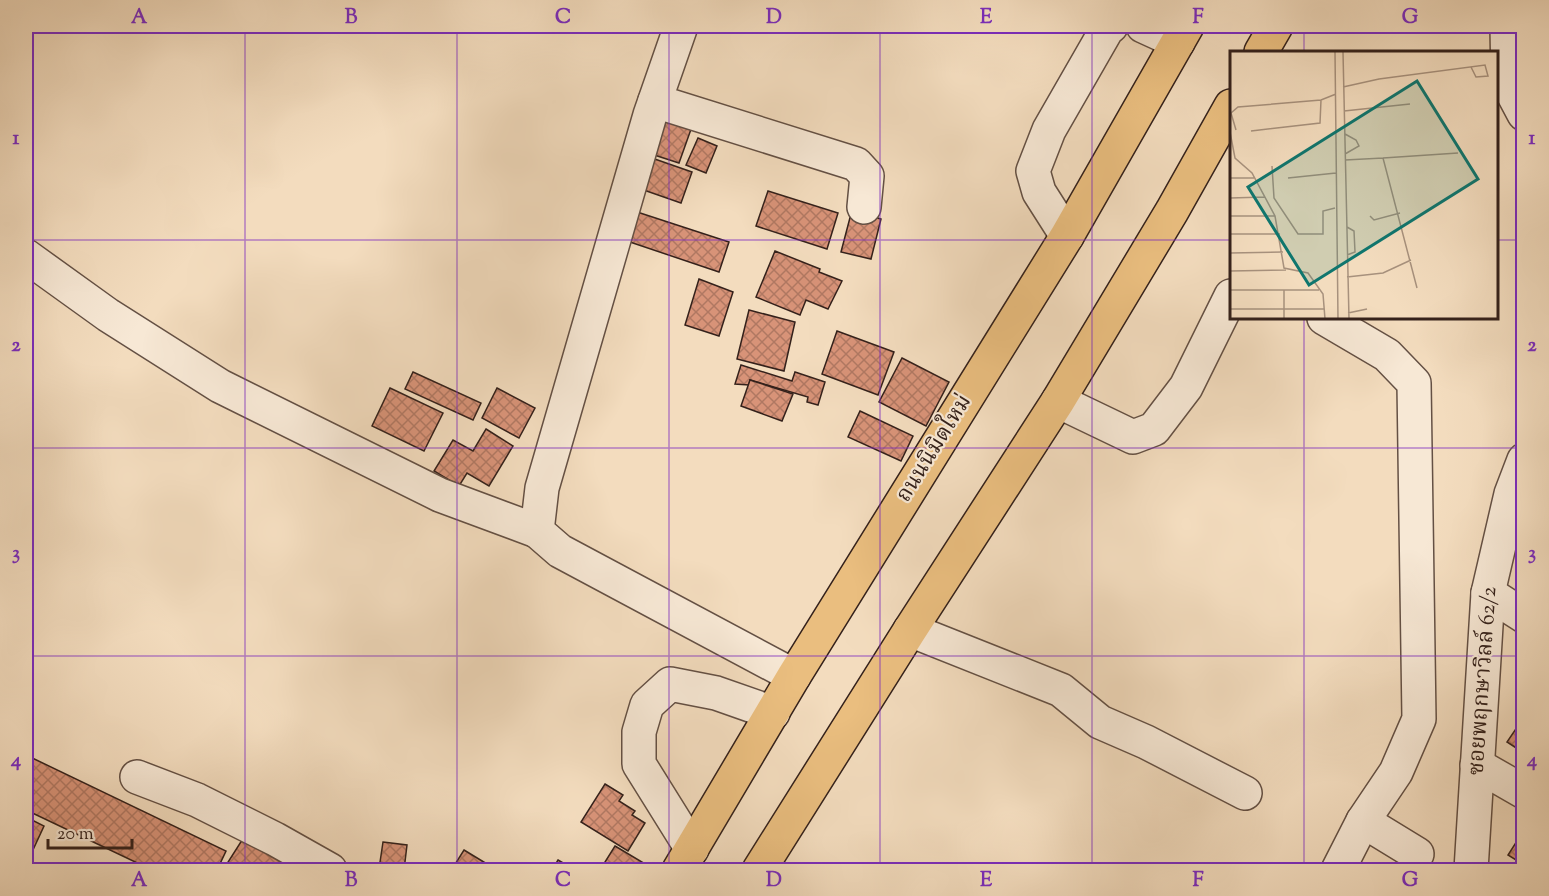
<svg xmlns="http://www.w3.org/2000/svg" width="1549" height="896" font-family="'Sorts Mill Goudy','Noto Serif Thai',serif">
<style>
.building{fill:url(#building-cross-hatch);stroke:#34211b;stroke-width:1.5}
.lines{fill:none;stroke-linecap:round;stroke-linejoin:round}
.minor-casing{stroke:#645044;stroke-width:36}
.major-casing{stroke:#34211b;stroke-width:36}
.minor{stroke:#f7e8d5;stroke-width:33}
.major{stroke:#eabe7f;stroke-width:33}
.grid{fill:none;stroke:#7b2cbf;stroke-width:1.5;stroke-opacity:0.55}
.labels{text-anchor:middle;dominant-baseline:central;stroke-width:4.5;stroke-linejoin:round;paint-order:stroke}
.street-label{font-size:22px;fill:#34211b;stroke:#f7e8d5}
.inset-road{fill:none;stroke:#a7917d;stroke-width:1.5}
.view{fill:#0f766e;fill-opacity:0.15;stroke:#0f766e;stroke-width:3}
.inset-edge{fill:none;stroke:#34211b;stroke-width:3}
.neatline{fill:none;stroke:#7b2cbf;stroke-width:2}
.grid-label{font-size:20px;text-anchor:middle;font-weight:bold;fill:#7b2cbf}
</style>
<defs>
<pattern id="building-cross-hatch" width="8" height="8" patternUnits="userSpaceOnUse" patternTransform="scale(1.5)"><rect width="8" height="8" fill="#d89378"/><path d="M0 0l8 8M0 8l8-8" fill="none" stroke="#b07862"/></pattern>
</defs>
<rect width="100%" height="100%" fill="#f3dcbe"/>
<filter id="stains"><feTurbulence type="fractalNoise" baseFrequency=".00333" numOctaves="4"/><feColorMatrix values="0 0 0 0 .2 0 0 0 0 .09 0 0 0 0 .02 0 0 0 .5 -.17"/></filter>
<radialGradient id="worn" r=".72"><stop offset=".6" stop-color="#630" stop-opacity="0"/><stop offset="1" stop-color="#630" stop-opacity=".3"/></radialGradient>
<g class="building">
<polygon points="662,106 695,118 679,163 645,152"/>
<polygon points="698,138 717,146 706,173 686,165"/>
<polygon points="649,157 692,172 681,203 638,188"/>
<polygon points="768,191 838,213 827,249 756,226"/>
<polygon points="631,210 729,242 719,272 621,239"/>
<polygon points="852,210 881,219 871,259 841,252"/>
<polygon points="775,251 820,269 819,272 842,281 828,309 806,300 800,315 756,297"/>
<polygon points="699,279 733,292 719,336 685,325"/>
<polygon points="749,310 795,322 784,371 737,359"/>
<polygon points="837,331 894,352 878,395 822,374"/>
<polygon points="902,358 949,382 926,426 879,402"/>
<polygon points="741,365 792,381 795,372 825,382 818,405 807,402 808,397 750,380 749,385 735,384"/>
<polygon points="413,372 481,403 473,420 405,389"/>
<polygon points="750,380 793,394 782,421 741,406"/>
<polygon points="390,388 443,413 424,451 372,426"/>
<polygon points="497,388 535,408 519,438 482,418"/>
<polygon points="860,411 913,436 901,461 848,437"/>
<polygon points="486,429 513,446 489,486 467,473 459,486 434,471 453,440 473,451"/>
<polygon points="1524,717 1524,753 1507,742"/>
<polygon points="26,755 226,851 217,870 152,870 26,810"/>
<polygon points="605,784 623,795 619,801 635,811 632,815 645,823 628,851 581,822"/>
<polygon points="26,817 44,826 26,865"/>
<polygon points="1524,830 1524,865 1508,855"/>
<polygon points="244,837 288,864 285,870 223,870"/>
<polygon points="383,842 407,845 404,870 379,869"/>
<polygon points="615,846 652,868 651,870 600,870"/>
<polygon points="464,850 497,870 445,870 449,863 454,866"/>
<polygon points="558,860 575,870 552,870"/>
</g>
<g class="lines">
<defs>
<g id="minor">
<polyline points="681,26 650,115 542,488 537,531 560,551 794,676"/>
<polyline points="1143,26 1178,42"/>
<polyline points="1507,26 1508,84 1524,114"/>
<polyline points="655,101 856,164 867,176 864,207"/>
<polyline points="1067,236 1039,192 1033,171 1049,130 1107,29 1111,26"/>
<polyline points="26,256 108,315 220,386 440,495 537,531"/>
<polyline points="1324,318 1387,355 1414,383 1419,719 1396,772 1363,821 1338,870"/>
<polyline points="1058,401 1133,437 1154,429 1186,387 1231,296"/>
<polyline points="1488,593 1524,616"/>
<polyline points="910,630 1061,690 1100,722 1146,742 1245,793"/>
<polyline points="1477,765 1524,792"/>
<polyline points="137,777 197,800 275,839 330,870"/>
<polyline points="1363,821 1417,854"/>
<polyline points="692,849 639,764 639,732 647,705 670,684 716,693 773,713"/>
<polyline points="1471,870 1488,593 1511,494 1524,460"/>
</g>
<g id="major">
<polyline points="1261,52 1276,26"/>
<polyline points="679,870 794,676 1067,236 1187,26"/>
<polyline points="759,870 910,630 1058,401 1172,211 1231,106"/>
</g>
</defs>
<use href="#minor" class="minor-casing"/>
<use href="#major" class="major-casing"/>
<use href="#minor" class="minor"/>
<use href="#major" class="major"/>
</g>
<path class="grid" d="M 245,26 L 245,870M 457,26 L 457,870M 669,26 L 669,870M 880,26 L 880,870M 1092,26 L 1092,870M 1304,26 L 1304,52M 26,240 L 1231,240M 1496,240 L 1524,240M 1304,318 L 1304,870M 26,448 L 1524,448M 26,656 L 1524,656"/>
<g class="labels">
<g class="street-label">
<text transform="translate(935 449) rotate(-58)">ถนนนิมิตใหม่</text>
<text transform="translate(1484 681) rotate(-86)">ซอยพฤกษาวิลล์ 62/2</text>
</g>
</g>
<g transform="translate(1230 51)">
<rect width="268" height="268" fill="#f3dcbe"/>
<path class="inset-road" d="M 105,1 L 108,268M 113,1 L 119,268M 113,36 L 149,28 L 255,14 L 258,25 L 246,26 L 241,16M 114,60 L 180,53M 6,79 L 1,62 L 8,56 L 91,49 L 106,43M 21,80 L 90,72 L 91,49M 0,81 L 5,107 L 22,122 L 45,165 L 54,217 L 78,222 L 93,243 L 95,268M 115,83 L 126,89 L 129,95 L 115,103M 153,107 L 228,102M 115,109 L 153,107 L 187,237M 42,115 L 44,147 L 68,183 L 93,183 L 93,160 L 105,157M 0,127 L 24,127M 58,127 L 106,122M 0,147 L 35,146M 0,165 L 45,165M 140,165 L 144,169 L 170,162M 117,176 L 124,180 L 125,201 L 117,204M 0,183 L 50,183M 0,202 L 53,201M 0,220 L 56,219M 117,226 L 153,222 L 181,209M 0,239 L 89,239M 54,239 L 54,268M 0,258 L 94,258M 118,262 L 137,258"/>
<path class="view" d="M 187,30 L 248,128 L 79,234 L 18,136 Z"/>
<rect width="268" height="268" class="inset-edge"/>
</g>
<rect width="1549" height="896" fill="none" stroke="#f3dcbe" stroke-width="66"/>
<path d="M48 839v9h84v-9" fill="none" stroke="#34211b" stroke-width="3"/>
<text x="57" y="839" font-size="18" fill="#34211b" stroke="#f7e8d5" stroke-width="4.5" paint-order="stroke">20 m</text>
<rect x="33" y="33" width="1483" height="830" class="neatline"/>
<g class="grid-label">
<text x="139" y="23">A</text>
<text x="351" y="23">B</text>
<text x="563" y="23">C</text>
<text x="774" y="23">D</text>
<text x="986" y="23">E</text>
<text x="1198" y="23">F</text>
<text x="1410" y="23">G</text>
<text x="16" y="144">1</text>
<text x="1532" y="144">1</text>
<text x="16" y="351">2</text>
<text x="1532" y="351">2</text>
<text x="16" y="559">3</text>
<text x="1532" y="559">3</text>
<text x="16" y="766">4</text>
<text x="1532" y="766">4</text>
<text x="139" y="886">A</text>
<text x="351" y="886">B</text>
<text x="563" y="886">C</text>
<text x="774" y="886">D</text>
<text x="986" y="886">E</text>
<text x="1198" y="886">F</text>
<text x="1410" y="886">G</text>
</g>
<rect width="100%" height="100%" filter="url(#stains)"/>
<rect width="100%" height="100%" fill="url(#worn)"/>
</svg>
